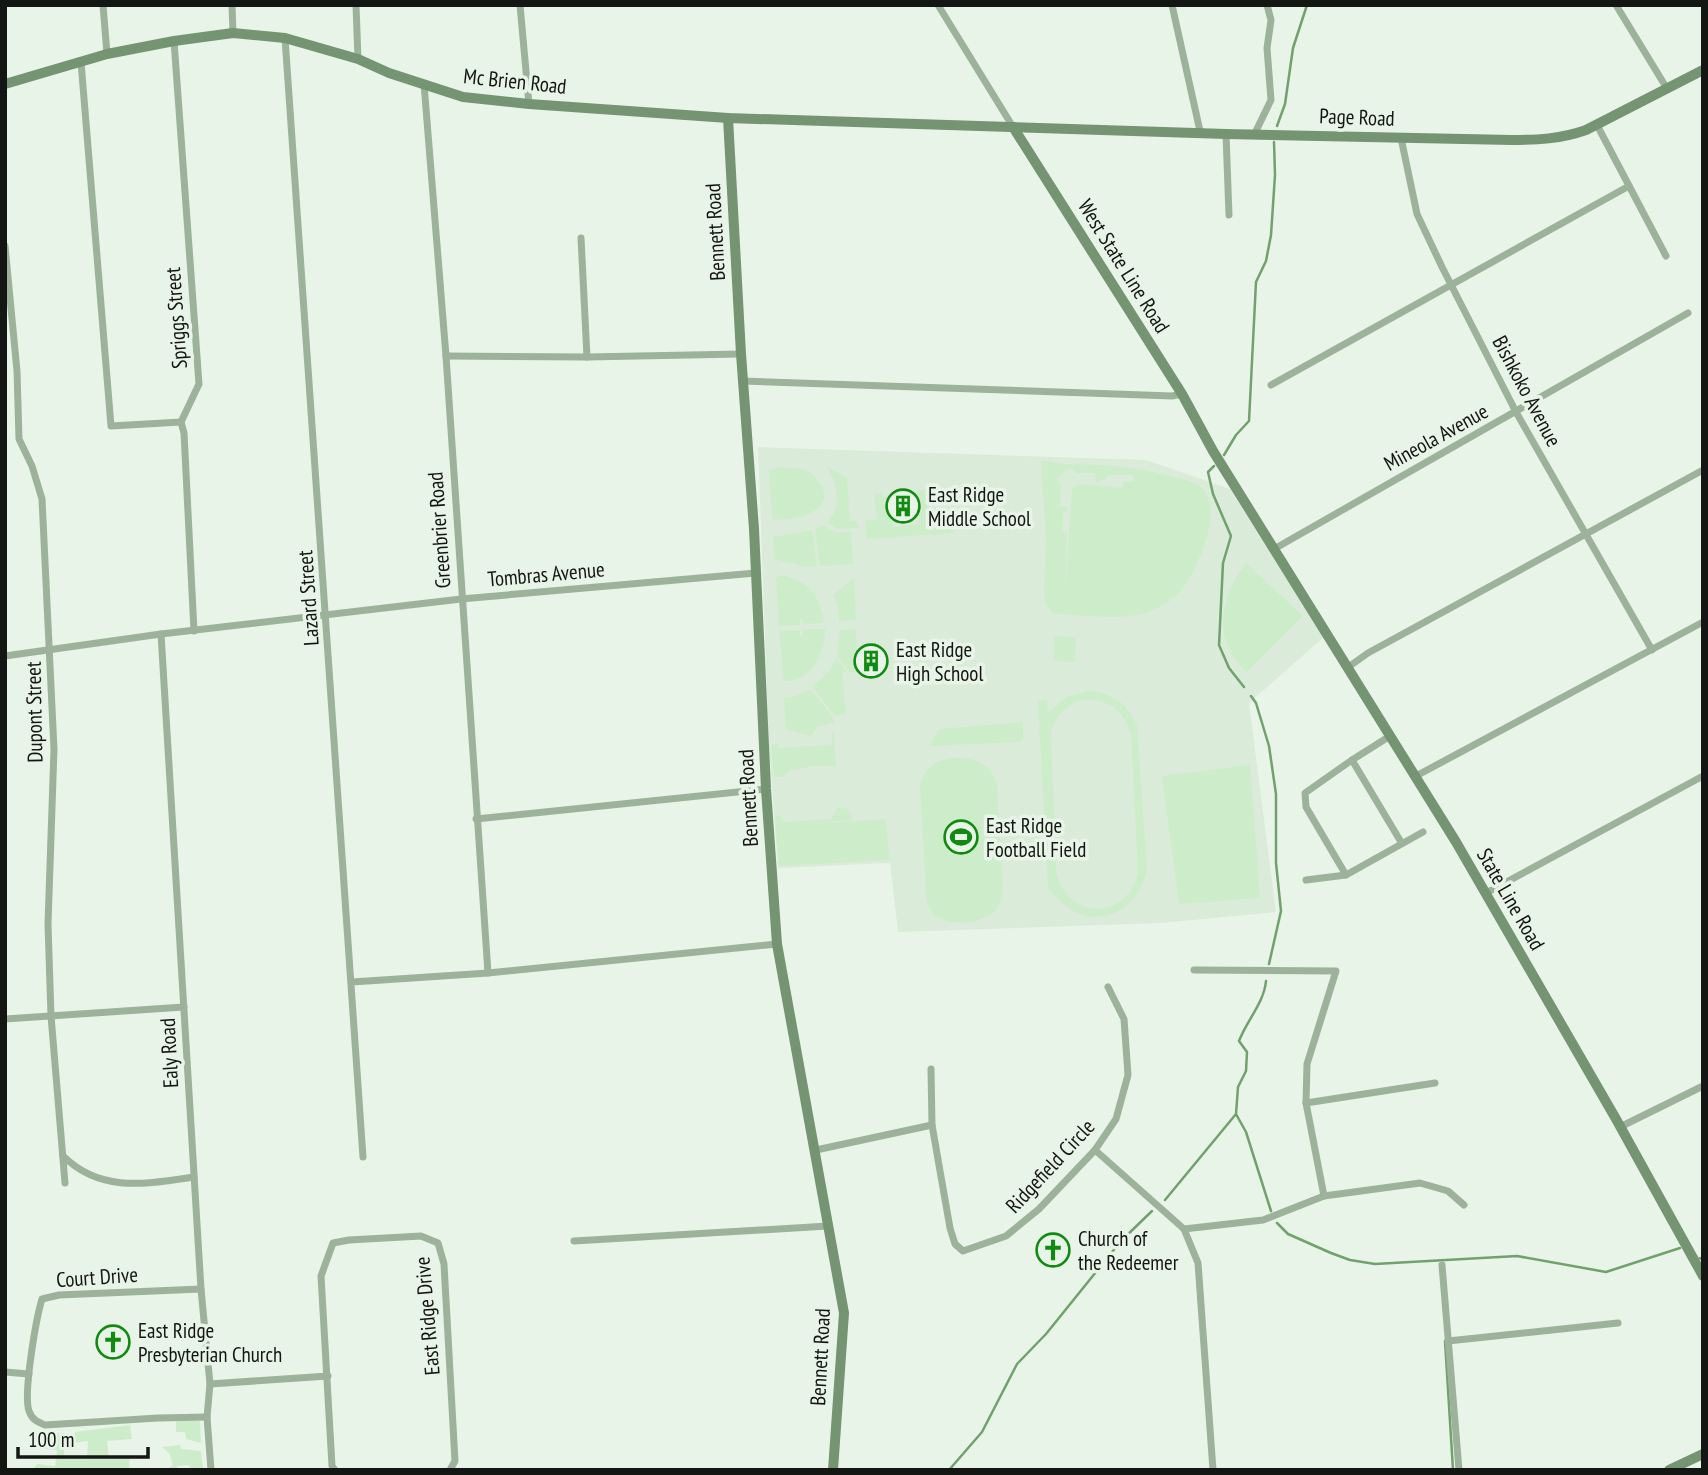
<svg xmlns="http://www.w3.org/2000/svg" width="1708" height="1475" font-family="'PT Sans Narrow',sans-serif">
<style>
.built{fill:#dbebd9}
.green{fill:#cdedca;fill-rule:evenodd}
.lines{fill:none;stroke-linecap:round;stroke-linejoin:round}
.stream{stroke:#71a16d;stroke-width:2.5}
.street{stroke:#9db29b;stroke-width:7}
.secondary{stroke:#749472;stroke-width:10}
.labels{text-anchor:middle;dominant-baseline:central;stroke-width:7;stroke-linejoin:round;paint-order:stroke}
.street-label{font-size:21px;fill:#131612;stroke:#e9f4e8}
.poi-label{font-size:21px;fill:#131612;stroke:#e9f4e8;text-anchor:start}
</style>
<rect width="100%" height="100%" fill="#e9f4e8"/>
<polygon class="built" points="758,447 1146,460 1230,489 1324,637 1249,703 1276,912 1161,923 898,932 890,863 778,868 769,747"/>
<g class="green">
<path d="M 1041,461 C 1050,461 1059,464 1068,464 C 1104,464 1138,467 1174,477 C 1183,480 1196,481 1203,489 C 1224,511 1196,574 1179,593 C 1171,601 1153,612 1142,614 C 1119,620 1074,615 1052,613 L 1046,605 L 1044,593 L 1046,541 ZM 1071,468 L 1076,473 L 1095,473 L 1096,483 L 1102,479 L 1106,480 L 1107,475 L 1133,475 L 1135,481 L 1123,482 L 1123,488 L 1078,484 L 1072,489 L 1065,594 L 1067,533 L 1062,532 L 1063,512 L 1067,511 L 1067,506 L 1060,507 L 1061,487 L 1057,478 Z"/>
<path d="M 827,466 L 847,478 L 850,521 L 857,521 L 859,528 L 837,529 L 827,522 C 843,506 837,484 827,466 Z"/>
<path d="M 777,467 C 786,468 796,467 805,470 C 811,472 815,476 818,481 C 842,510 793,523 772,519 L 769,470 Z"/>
<polygon points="917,490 929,490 931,519 955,517 955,533 867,539 865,521 877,519 874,494 882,493 882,497 889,496 893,527 919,524"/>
<polygon points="823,525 835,532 851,532 853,564 820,566 815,529"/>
<polygon points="812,530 817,566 806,567 774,559 773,537"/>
<path d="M 1246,563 L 1303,616 L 1247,672 C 1211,643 1220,594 1246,563 Z"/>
<path d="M 780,575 C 808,579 821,597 824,623 L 803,624 L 802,619 L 800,618 L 800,625 L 779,626 L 776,578 Z"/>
<polygon points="854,578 856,620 841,621 839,621 838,608 833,595"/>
<path d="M 803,629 L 825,629 C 826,652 811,683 784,681 L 779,631 L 800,630 L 800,636 L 803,636 Z"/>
<polygon points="856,629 858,672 849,672 837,657 840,630"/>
<polygon points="1055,636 1076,637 1075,662 1054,661"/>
<polygon points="836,658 847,672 842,673 846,714 834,715 812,687 830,671"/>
<polygon points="810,689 831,714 834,723 818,727 811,736 786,730 784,698 793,697"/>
<path d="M 1089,691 C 1112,692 1129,705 1137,726 L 1147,867 C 1143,901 1111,927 1077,913 C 1064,908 1058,897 1048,889 L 1038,701 L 1047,700 L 1048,713 L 1068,696 ZM 1083,700 C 1107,698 1125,711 1131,735 L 1138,873 C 1126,923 1063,919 1056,869 L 1051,732 C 1056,715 1066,705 1083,700 Z"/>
<polygon points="1023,722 1023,739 1020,742 930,746 938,729"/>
<polygon points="834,732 836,766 807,766 807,768 790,770 782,777 774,777 771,746 777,743 778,748 832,745 832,734"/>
<path d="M 954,758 C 975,757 991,763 997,785 L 1003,890 C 1001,897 1000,905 996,910 C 984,924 947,927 934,915 C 928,909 927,902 926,895 L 920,784 C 926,766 936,760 954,758 Z"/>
<polygon points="1250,765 1260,898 1179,904 1162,776"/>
<polygon points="837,807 848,809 853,820 792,825 886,819 889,860 779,866 775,816 780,816 783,822 832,819"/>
<polygon points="176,1420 200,1421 201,1443 186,1439 185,1432 176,1432"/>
<polygon points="130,1425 132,1439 107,1441 109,1457 130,1456 129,1470 33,1470 37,1464 55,1466 57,1450 39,1448 46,1433 65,1433 67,1444 64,1445 64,1459 87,1459 88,1441 73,1443 75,1432"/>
<polygon points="180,1445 181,1449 201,1451 203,1469 190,1469 189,1465 177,1466 177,1470 165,1470 173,1465 169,1453 162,1447"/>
</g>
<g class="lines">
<g class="stream">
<polyline points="1277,126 1285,104 1293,48 1307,5"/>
<polyline points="1224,455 1236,435 1249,421 1256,282 1266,261 1271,235 1275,175 1274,142"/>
<polyline points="1214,466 1208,472 1213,494 1231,536 1223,563 1219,645 1229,668 1244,687"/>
<polyline points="1251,696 1256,703 1269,746 1276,794 1276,863 1281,911 1269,964"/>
<polyline points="1236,1114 1246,1132 1271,1211"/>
<path d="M 1165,1200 L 1236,1114 L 1238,1087 L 1246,1071 L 1247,1052 L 1239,1041 C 1247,1020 1264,1003 1266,981"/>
<polyline points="1277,1223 1288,1234 1331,1253 1350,1260 1375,1264 1517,1256 1606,1272 1680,1248"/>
<polyline points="1700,1258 1703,1260"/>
<polyline points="1445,1341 1453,1470"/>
<polyline points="949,1470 982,1432 1017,1364 1046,1334 1121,1241 1152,1211"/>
</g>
<g class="street">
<polyline points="103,5 107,54"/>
<polyline points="232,5 233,33"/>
<polyline points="356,5 358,59"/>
<polyline points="520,5 529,104"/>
<polyline points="938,5 1013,127"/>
<polyline points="1172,5 1200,131"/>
<polyline points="1616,5 1666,87"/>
<polyline points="285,38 363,1157"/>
<polyline points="174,41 199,384 181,422 184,433 194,631"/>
<polyline points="81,62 111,426 181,422"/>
<polyline points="424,84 446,356 488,973"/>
<polyline points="1597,125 1666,256"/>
<polyline points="1255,133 1271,100 1267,48 1271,20 1267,5"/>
<polyline points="1226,134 1229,215"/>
<polyline points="1401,138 1417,214 1442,267 1516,412 1652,650"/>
<polyline points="581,238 587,357"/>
<polyline points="5,246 17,371 19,439 32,466 42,499 54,749 48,924 51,1016 65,1183"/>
<polyline points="446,356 587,357 741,354"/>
<polyline points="744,381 1172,396 1182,394"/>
<polyline points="1271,385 1629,186"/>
<polyline points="1274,549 1688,313"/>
<polyline points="161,634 201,1289 210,1384 207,1417 211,1470"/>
<polyline points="5,656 161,634 461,599 756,573"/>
<polyline points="1347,668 1368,653 1703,470"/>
<polyline points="1352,760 1390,736"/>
<polyline points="1416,776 1703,622"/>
<polyline points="476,819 766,789"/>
<polyline points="1346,875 1306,807 1305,793 1352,760 1401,842"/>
<polyline points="1306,880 1346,875 1423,832"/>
<polyline points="1486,893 1703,776"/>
<polyline points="1194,970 1336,971 1307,1064 1306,1103 1324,1196"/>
<polyline points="352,982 488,973 777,944"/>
<polyline points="5,1019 184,1007"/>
<polyline points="931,1069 932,1125 950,1228 955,1244 963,1251 1006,1236 1039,1209 1095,1150 1116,1119 1128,1075 1124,1019 1108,987"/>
<polyline points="1306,1103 1435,1083"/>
<polyline points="1620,1127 1703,1086"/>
<polyline points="816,1150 932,1125"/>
<polyline points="1095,1150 1184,1229 1198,1263 1213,1470"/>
<path d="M 63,1156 C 101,1193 145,1184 194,1177"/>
<polyline points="1184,1229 1263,1220 1324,1196 1420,1183 1448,1191 1464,1205"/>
<polyline points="574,1241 828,1226"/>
<polyline points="1442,1265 1459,1470"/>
<path d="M 201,1289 L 59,1295 L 42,1299 C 36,1319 23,1394 29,1411 C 32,1420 38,1422 45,1425 L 158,1418 L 207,1417"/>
<polyline points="1448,1341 1618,1323"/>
<polyline points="5,1372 29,1374"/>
<polyline points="210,1384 328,1376"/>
<polyline points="335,1470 332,1466 321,1276 333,1243 349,1240 421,1236 438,1243 444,1264 455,1461 450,1470"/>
</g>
<g class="secondary">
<path d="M 5,84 L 107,54 L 174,41 L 233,33 L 285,38 L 358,59 L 389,73 L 463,97 L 529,104 L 728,118 L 1226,134 L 1512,140 C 1537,140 1561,139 1586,130 L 1703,70"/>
<polyline points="728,118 741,354 754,529 766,789 777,944 844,1313 833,1470"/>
<polyline points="1013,127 1182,394 1213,451 1456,842 1616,1119 1703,1276"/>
<polyline points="1669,1470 1703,1454"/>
</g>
</g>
<defs>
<symbol id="building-ring" viewBox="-11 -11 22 22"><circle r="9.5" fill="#e9f4e8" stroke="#118a11" stroke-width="1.5"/><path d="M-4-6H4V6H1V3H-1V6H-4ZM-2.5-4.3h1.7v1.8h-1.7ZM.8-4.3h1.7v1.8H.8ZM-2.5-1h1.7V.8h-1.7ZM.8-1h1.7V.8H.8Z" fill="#118a11"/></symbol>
<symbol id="stadium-ring" viewBox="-11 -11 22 22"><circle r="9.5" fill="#e9f4e8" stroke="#118a11" stroke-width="1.5"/><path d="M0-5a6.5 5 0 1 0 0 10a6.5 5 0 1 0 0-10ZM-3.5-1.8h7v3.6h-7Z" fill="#118a11"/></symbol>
<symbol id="church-ring" viewBox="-11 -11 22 22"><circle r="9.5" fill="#e9f4e8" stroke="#118a11" stroke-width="1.5"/><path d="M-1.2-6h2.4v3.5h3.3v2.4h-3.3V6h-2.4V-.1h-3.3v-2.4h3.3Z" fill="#118a11"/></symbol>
</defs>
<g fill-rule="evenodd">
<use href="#building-ring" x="884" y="487" width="38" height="38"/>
<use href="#building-ring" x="852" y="642" width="38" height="38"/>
<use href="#stadium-ring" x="942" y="818" width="38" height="38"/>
<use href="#church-ring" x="1034" y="1231" width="38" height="38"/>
<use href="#church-ring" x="94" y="1323" width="38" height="38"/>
</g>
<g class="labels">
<g class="street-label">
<text transform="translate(515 81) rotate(6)">Mc Brien Road</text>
<text transform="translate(1357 117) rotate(2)">Page Road</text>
<text transform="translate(715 232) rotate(-93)">Bennett Road</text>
<text transform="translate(1124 266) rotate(58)">West State Line Road</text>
<text transform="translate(176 318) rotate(-94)">Spriggs Street</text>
<text transform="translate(1527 391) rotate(62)">Bishkoko Avenue</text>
<text transform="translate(1436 437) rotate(-29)">Mineola Avenue</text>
<text transform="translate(439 530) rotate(-94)">Greenbrier Road</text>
<text transform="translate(546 574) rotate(-5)">Tombras Avenue</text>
<text transform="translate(308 598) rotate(-94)">Lazard Street</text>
<text transform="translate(34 712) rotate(-91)">Dupont Street</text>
<text transform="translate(748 798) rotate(-93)">Bennett Road</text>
<text transform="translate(1511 899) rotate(60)">State Line Road</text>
<text transform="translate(169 1053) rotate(-93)">Ealy Road</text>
<text transform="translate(1050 1166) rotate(-47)">Ridgefield Circle</text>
<text transform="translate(97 1277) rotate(-4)">Court Drive</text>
<text transform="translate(427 1316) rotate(-95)">East Ridge Drive</text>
<text transform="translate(820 1357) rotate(-87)">Bennett Road</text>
</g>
<g class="poi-label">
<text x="928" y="494">East Ridge<tspan x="928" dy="24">Middle School</tspan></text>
<text x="896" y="649">East Ridge<tspan x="896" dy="24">High School</tspan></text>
<text x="986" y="825">East Ridge<tspan x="986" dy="24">Football Field</tspan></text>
<text x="1078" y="1238">Church of<tspan x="1078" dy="24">the Redeemer</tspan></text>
<text x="138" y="1330">East Ridge<tspan x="138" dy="24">Presbyterian Church</tspan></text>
</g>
</g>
<rect width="1708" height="1475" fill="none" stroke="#131612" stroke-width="14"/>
<path d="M18 1447v10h130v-10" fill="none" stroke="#131612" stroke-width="3.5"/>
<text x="28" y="1447" font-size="21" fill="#131612" stroke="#e9f4e8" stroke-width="5" paint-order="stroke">100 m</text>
</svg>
